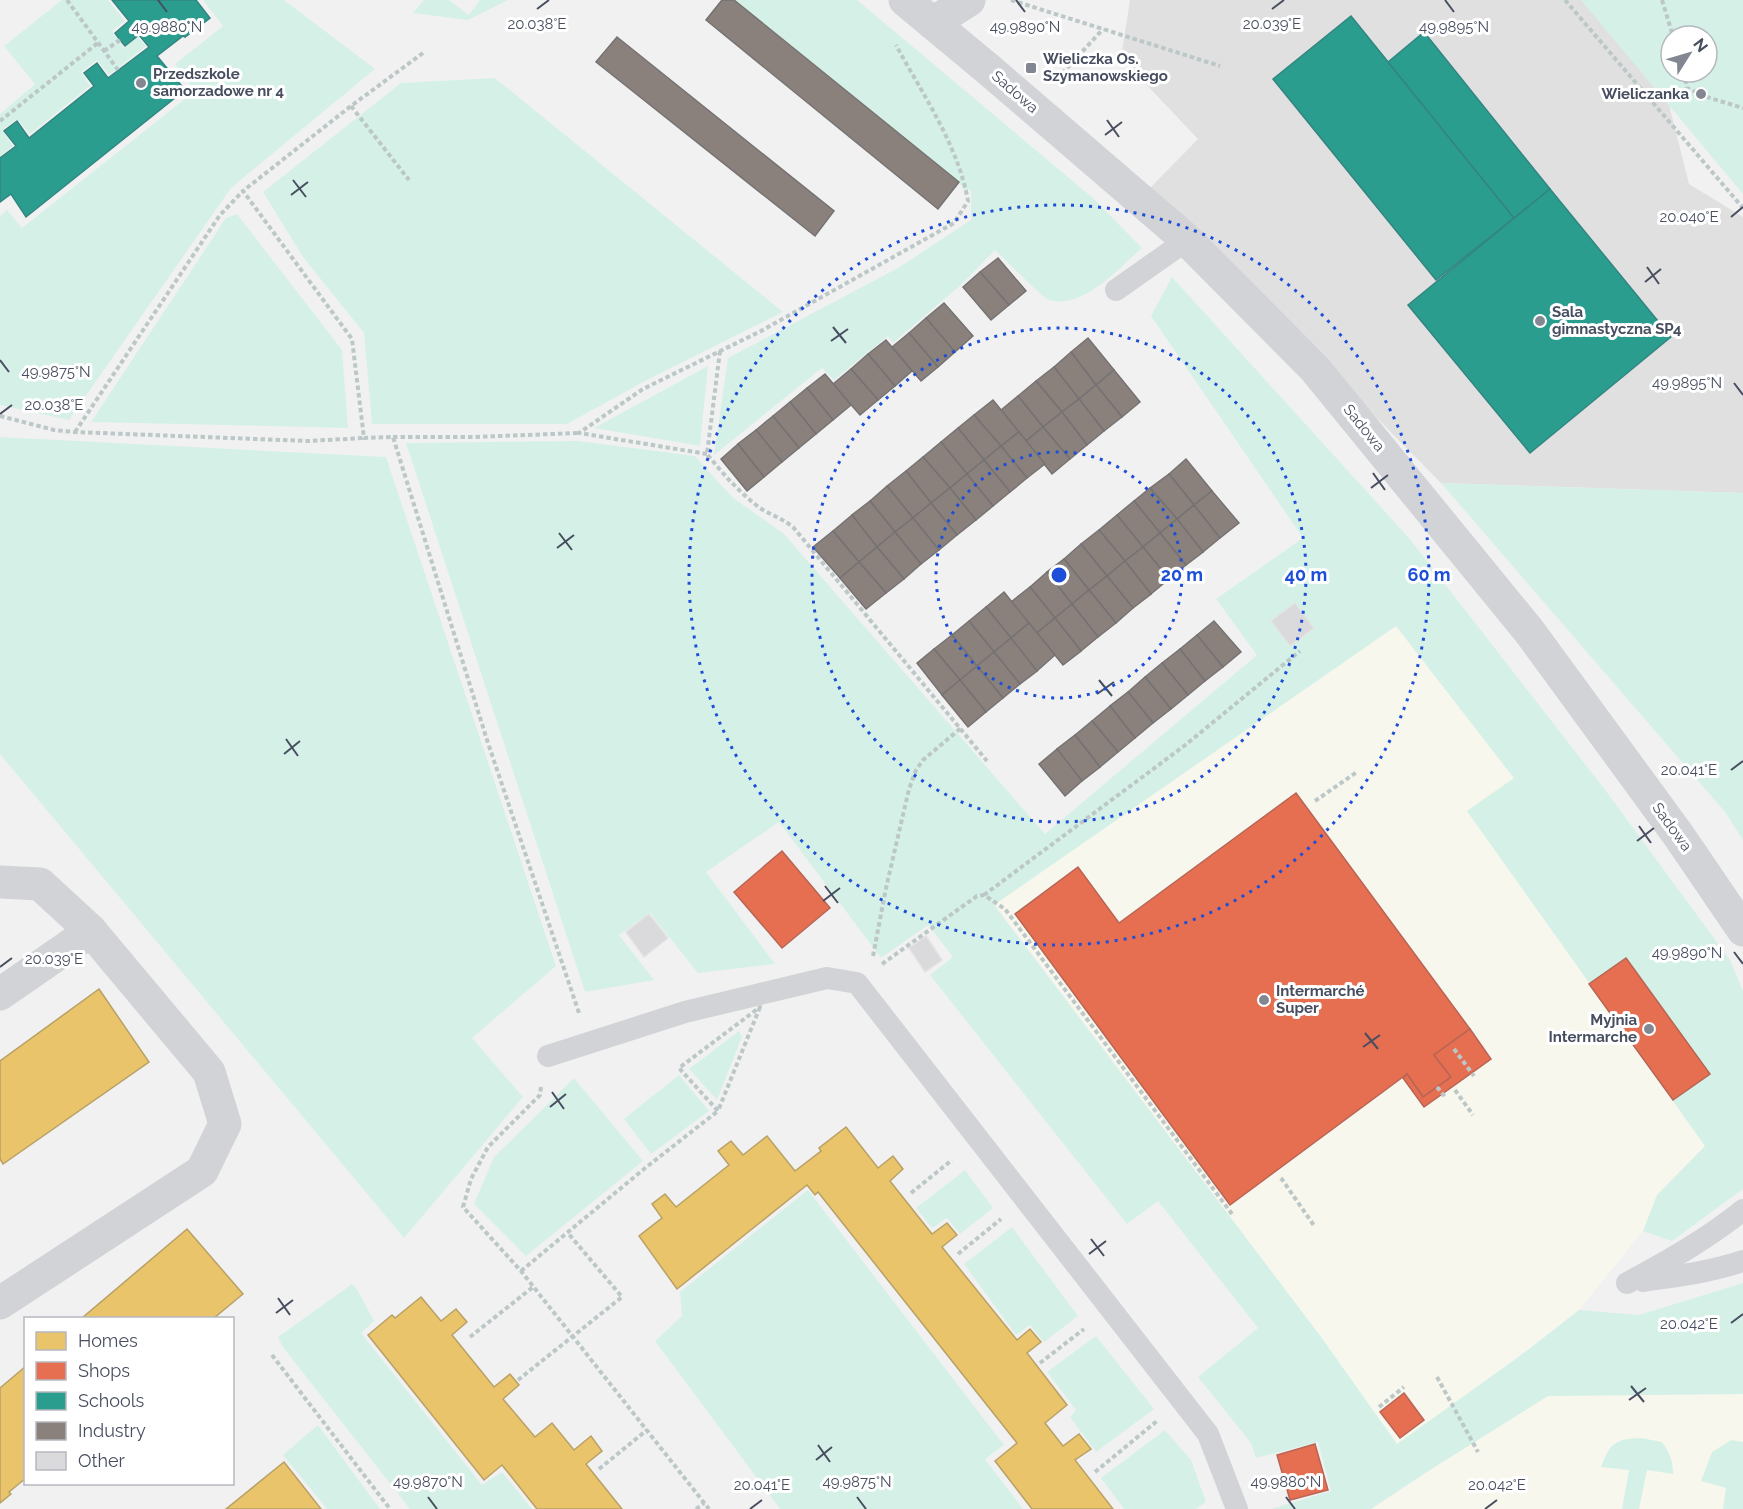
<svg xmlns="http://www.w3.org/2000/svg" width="1743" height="1509" font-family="Raleway,sans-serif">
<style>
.commercial{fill:#f8f7ed}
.education{fill:#e0e0e1}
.green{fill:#d5f1e7;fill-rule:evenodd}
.homes{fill:#e9c46a;stroke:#b8a167;stroke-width:1.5}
.shops{fill:#e76f51;stroke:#b76555;stroke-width:1.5}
.schools{fill:#2a9d8f;stroke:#338581;stroke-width:1.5}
.industry{fill:#8a817c;stroke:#767273;stroke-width:1.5}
.building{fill:#dadadd;stroke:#e3e3e4;stroke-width:1.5}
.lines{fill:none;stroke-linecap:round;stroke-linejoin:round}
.path{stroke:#bcc7c7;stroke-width:4;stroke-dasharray:4.5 3;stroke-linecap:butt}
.service{stroke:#d2d3d7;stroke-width:22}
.minor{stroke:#d2d3d7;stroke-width:33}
.tertiary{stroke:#d2d3d7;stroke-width:33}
.ticks{fill:none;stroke:#474e5f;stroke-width:2}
.ring{fill:none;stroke:#1d4ed8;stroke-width:3;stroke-dasharray:3 6}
.poi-dot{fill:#838792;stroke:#fff;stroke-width:2}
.labels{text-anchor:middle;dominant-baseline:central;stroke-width:6;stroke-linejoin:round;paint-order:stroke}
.poi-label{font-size:15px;font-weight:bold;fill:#474e5f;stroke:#fff;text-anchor:start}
.street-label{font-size:15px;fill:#474e5f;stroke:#fff}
.ticks-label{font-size:15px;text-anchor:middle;fill:#474e5f;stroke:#fff;stroke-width:6;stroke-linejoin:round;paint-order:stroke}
.centre{fill:#1d4ed8;stroke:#fff;stroke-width:3}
.ring-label{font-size:18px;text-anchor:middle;font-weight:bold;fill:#1d4ed8;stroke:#fff;stroke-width:6;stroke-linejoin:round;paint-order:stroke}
</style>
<rect width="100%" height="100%" fill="#f2f1f1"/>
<g class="commercial">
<polygon points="1396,626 1514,779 1467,811 1705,1146 1657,1195 1643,1231 1579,1310 1496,1374 1397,1444 1321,1337 995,904"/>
<polygon points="1743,1394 1743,1494 1727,1489 1723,1509 1371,1509 1422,1475 1548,1396"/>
</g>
<polygon class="education" points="1130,0 1593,0 1666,93 1689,184 1743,217 1743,493 1441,483 1150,188 1198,139 1121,58"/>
<g class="green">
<polygon points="62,0 108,0 125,21 112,31 124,48 138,37 146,46 109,75 97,60 81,72 90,86 30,134 17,119 2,130 13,146 0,156 0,114 35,84 4,46"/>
<polygon points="203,0 284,0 375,69 231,188 69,420 0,405 0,216 7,210 22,228 195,91 175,64 223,26"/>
<polygon points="424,0 449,0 469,15 480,0 508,0 468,20 413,13"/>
<path d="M 734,0 L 857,0 L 1093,198 L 1142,248 C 1119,268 1083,310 1049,300 C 1042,298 1004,258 995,250 L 963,283 L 893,343 L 888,336 L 834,380 L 822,368 L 714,455 L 728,358 L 898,268 L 971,220 L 971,190 L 964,190 L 959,182 Z"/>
<path d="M 1581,0 L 1743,0 L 1743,194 ZM 1671,36 L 1707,36 L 1707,72 L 1671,72 Z"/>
<polygon points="494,78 506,87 783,312 645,381 567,424 372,424 364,333 303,257 263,192 401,83"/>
<polygon points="237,214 342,350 348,428 91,422 226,218"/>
<polygon points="1172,277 1409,538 1606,791 1730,960 1743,991 1743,1189 1672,1241 1643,1231 1657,1195 1705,1146 1467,811 1514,778 1396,626 994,905 1321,1337 1397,1444 1528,1350 1579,1310 1639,1315 1743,1283 1743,1394 1548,1396 1422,1475 1371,1509 1271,1509 1331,1491 1318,1442 1256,1458 1251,1443 1198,1377 1258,1328 1158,1201 1127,1224 930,975 953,957 928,925 881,958 779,822 706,872 775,964 698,973 650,913 619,935 654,980 585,992 406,443 578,441 695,456 732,497 784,534 1045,834 1257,655 1216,599 1303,538 1151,316"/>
<polygon points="708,366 700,446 594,428"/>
<polygon points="0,437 386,457 556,966 472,1038 523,1097 404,1238 0,754"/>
<polygon points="1441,483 1743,493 1743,840 1725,812"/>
<polygon points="739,1031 742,1037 717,1100 689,1069"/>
<polygon points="679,1075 709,1111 651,1154 624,1119"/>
<polygon points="574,1078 643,1161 526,1256 474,1204 494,1157"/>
<polygon points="965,1170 993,1208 960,1234 947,1218 932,1228 916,1208"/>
<polygon points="808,1190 1004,1445 985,1459 1023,1509 780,1509 655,1341 682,1316 680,1292"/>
<polygon points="1012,1227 1078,1316 1044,1342 1030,1325 1016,1335 964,1264"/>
<polygon points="352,1284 358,1291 374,1321 361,1333 482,1485 502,1472 532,1509 410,1509 282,1346 278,1337"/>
<polygon points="1096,1336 1154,1409 1096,1452 1070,1417 1076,1410 1047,1372"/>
<polygon points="318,1425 380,1509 327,1509 283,1455"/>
<polygon points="1165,1430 1191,1460 1206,1502 1196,1509 1124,1509 1101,1478"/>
<path d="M 1641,1438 L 1662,1442 C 1670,1453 1673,1461 1673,1474 L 1647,1470 L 1639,1509 L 1622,1509 L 1629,1470 L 1601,1467 C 1610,1443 1615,1439 1641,1438 Z"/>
<polygon points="1731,1440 1743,1442 1743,1509 1723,1509 1726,1488 1701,1481 1712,1452"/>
</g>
<g class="homes">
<polygon points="99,989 149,1062 3,1164 0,1159 0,1061"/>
<polygon points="846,1127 878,1168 893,1156 903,1169 890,1181 932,1234 947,1223 957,1235 942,1247 1017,1340 1030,1329 1041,1342 1027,1353 1067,1405 1045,1423 1063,1446 1079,1434 1091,1449 1075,1460 1113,1509 1032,1509 995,1461 1017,1443 818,1192 815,1195 807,1185 677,1289 639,1236 662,1218 652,1204 665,1194 676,1207 729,1165 718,1151 731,1141 743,1155 767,1136 795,1171 821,1151 819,1148"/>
<polygon points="187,1229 243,1294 214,1318 82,1318"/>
<polygon points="421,1297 441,1321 456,1309 467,1322 452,1335 494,1387 510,1374 519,1385 503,1399 535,1437 552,1423 574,1450 591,1436 602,1451 586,1464 622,1509 537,1509 502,1465 484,1480 368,1335 392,1315 395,1318"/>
<polygon points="26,1366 26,1478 9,1492 11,1494 0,1503 0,1388"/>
<polygon points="284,1462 321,1509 226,1509"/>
</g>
<g class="shops">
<polygon points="1296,793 1470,1029 1434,1055 1451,1077 1423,1097 1407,1074 1230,1205 1015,914 1078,867 1119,923"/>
<polygon points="782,851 830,908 782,948 734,892"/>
<polygon points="1626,958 1710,1074 1673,1100 1589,984"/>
<polygon points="1470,1029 1491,1059 1424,1107 1403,1078 1407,1074 1423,1097 1451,1077 1434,1055"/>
<polygon points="1404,1393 1424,1420 1400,1438 1380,1412"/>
<polygon points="1315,1444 1328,1490 1290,1500 1277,1455"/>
</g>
<g class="schools">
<polygon points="112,0 196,0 210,18 185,37 183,36 157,56 185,90 26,217 11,194 0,202 0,158 16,146 4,131 17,121 29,138 94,86 84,73 97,63 108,78 149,47 139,35 125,46 120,40 115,33 129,21"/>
<polygon points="1351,16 1514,218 1436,280 1273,79"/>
<polygon points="1424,32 1550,189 1514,218 1388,62"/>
<polygon points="1550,189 1671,337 1530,453 1408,305"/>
</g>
<g class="industry">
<polygon points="722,0 734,0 959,182 938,209 706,20"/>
<polygon points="617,37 834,211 815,236 596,62"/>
<polygon points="998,258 1026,291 1009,305 980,272"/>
<polygon points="980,272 1009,305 991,320 963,287"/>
<polygon points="944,303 973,336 955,352 926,318"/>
<polygon points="926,318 955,352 938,367 909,333"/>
<polygon points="909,333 938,367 921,381 892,347"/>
<polygon points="1088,338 1114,370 1096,385 1071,352"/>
<polygon points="886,340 912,371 895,386 868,354"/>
<polygon points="1071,352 1096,385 1079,399 1054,367"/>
<polygon points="868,354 895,386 878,400 851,369"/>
<polygon points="1054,367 1079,399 1062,412 1036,381"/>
<polygon points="851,369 878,400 860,415 833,384"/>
<polygon points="1114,370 1140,402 1122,417 1096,385"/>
<polygon points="825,374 851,405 833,420 807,388"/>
<polygon points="1036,381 1062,412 1043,427 1018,396"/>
<polygon points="1096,385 1122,417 1104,431 1079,399"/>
<polygon points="807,388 833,420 816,434 790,402"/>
<polygon points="1018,396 1043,427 1026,441 1001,410"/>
<polygon points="1079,399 1104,431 1087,445 1062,412"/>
<polygon points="993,400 1019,432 1001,446 974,415"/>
<polygon points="790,402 816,434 799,448 773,416"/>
<polygon points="1062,412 1087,445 1070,459 1043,427"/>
<polygon points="974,415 1001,446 984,460 958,428"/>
<polygon points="773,416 799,448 782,462 756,430"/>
<polygon points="1043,427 1070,459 1052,474 1026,441"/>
<polygon points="958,428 984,460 967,474 941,442"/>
<polygon points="756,430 782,462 764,477 738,444"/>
<polygon points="1019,432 1045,464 1027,478 1001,446"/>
<polygon points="941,442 967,474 950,488 923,457"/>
<polygon points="738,444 764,477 747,491 721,459"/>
<polygon points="1001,446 1027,478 1010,492 984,460"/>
<polygon points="923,457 950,488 931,503 906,471"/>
<polygon points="1186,459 1212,491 1194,505 1169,474"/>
<polygon points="984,460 1010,492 993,506 967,474"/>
<polygon points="906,471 931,503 913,518 887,486"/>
<polygon points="967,474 993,506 976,520 950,488"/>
<polygon points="1169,474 1194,505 1177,519 1150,488"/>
<polygon points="887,486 913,518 895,532 870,501"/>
<polygon points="950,488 976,520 957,535 931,503"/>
<polygon points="1150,488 1177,519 1160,533 1134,501"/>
<polygon points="1212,491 1239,523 1220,538 1194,505"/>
<polygon points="870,501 895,532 877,547 852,515"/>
<polygon points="1134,501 1160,533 1143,547 1117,515"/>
<polygon points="931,503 957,535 939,550 913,518"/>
<polygon points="1194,505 1220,538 1203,552 1177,519"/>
<polygon points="852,515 877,547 859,562 833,531"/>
<polygon points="1117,515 1143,547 1125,561 1099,530"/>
<polygon points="913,518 939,550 921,564 895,532"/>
<polygon points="1177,519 1203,552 1186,565 1160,533"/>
<polygon points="1099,530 1125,561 1107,576 1081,544"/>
<polygon points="833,531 859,562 840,578 813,547"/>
<polygon points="895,532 921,564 904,579 877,547"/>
<polygon points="1160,533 1186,565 1169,579 1143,547"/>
<polygon points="1081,544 1107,576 1089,590 1064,559"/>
<polygon points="877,547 904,579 886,593 859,562"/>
<polygon points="1143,547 1169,579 1151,594 1125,561"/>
<polygon points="1064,559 1089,590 1072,604 1047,572"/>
<polygon points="1125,561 1151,594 1133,608 1107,576"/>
<polygon points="859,562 886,593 866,609 840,578"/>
<polygon points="1047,572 1072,604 1055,618 1030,587"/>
<polygon points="1107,576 1133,608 1116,623 1089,590"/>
<polygon points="1030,587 1055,618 1037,633 1011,602"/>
<polygon points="1089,590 1116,623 1098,637 1072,604"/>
<polygon points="1004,592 1029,623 1011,638 986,607"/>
<polygon points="1072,604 1098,637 1081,651 1055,618"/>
<polygon points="986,607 1011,638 994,652 969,621"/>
<polygon points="1055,618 1081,651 1063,665 1037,633"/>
<polygon points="969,621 994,652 977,666 952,635"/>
<polygon points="1214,621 1241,652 1223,667 1197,635"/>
<polygon points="1029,623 1055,655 1037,671 1011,638"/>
<polygon points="952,635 977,666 960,680 934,649"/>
<polygon points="1197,635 1223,667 1205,681 1180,649"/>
<polygon points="1011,638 1037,671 1020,684 994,652"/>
<polygon points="934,649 960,680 942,695 917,663"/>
<polygon points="1180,649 1205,681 1188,695 1162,663"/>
<polygon points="994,652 1020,684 1003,698 977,666"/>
<polygon points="1162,663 1188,695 1171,709 1145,677"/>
<polygon points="977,666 1003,698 986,712 960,680"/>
<polygon points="1145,677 1171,709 1153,723 1128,692"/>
<polygon points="960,680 986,712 968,727 942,695"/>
<polygon points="1128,692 1153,723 1135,738 1110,706"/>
<polygon points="1110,706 1135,738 1118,752 1092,721"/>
<polygon points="1092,721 1118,752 1100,767 1075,735"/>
<polygon points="1075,735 1100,767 1082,781 1057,749"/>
<polygon points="1057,749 1082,781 1065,796 1039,764"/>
</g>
<g class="building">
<polygon points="1295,603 1314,628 1290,646 1271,621"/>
<polygon points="649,914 668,938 644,957 626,932"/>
<polygon points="926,936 942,960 925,972 909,948"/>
</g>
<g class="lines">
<g class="path">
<polyline points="67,0 118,70"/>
<polyline points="1011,0 1220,66"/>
<polyline points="1565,0 1743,208"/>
<polyline points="1662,0 1673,36"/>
<polyline points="104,51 120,40"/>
<polyline points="423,53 351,106 243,191 352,339 364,438 393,437 487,740 579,1013"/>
<polyline points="1684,72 1687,88 1710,98 1743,108"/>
<polyline points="1057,79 1103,29"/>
<polyline points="351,106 409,180"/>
<polyline points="0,121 99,42"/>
<path d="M 720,351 L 707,454 C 723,474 739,492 760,508 C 771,515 783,519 793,527 L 987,761"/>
<polyline points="0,416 54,430 74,432 308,441 364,438"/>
<polyline points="75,432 220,215 243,191"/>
<polyline points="393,437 473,437 579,433"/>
<path d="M 707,454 L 579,433 L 643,389 L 761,331 L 954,223 L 968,201 C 958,145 923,95 896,45"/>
<polyline points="1315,801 1357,772"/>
<polyline points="984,895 1184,746 1300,651"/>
<polyline points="873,956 886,888 909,789 916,770 923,760 961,728"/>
<polyline points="882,964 977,896 984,895 1005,909 1232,1214"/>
<polygon points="760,1007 718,1111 679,1068"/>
<polyline points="1454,1049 1474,1076"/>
<polyline points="541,1087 540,1095 488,1147 471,1179 463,1207 521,1271 709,1509"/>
<polyline points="1437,1087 1445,1097"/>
<polyline points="1455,1090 1473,1115"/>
<polyline points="1281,1178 1315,1227"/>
<polyline points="911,1193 952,1160"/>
<polyline points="958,1254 1001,1219"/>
<polyline points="521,1271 644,1169 718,1111"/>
<polyline points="470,1337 533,1287"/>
<polyline points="272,1355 390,1509"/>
<polyline points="1040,1363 1084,1329"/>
<polyline points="1437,1377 1478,1452"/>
<polyline points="518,1380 622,1297 568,1233"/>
<polyline points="1379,1407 1404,1387"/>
<polyline points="599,1469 647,1430"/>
<polyline points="1095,1472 1157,1421"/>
<polyline points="696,1509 704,1503"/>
</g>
<g class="service">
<polyline points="1116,290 1187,240"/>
<polyline points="548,1056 685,1012 827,978 857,983 1208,1434 1237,1509"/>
<path d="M 1643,1281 C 1677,1276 1711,1272 1743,1261"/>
<path d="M 1627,1283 C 1668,1261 1707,1239 1743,1210"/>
</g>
<g class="minor">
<polyline points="933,23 969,0"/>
<polyline points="0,882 40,884 91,931"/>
<polyline points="0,994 91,931 209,1072 225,1124 202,1171 0,1303"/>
</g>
<polyline class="tertiary" points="905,0 988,69 1187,240 1315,369 1529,631 1679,836 1743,930"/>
</g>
<path class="ticks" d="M 158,0 L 167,12M 1016,0 L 1025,12M 1445,0 L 1454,12M 537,9 L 549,0M 1272,9 L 1284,0M 1107,120 L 1119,137M 1105,135 L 1122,122M 293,180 L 306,197M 291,195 L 308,182M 1731,217 L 1743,207M 1647,267 L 1659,284M 1645,282 L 1661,269M 833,327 L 846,343M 831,341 L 848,329M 0,360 L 9,372M 1734,383 L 1743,395M 0,414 L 12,405M 1373,473 L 1385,490M 1371,488 L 1388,475M 559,533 L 572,550M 557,548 L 574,535M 1099,680 L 1112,696M 1097,694 L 1114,682M 286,739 L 298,756M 284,754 L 300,741M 1731,770 L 1743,761M 1639,826 L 1651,843M 1637,841 L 1654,828M 825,886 L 838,903M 823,901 L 840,888M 1734,952 L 1743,964M 0,967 L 12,958M 1365,1033 L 1378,1049M 1363,1047 L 1380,1035M 552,1092 L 564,1109M 550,1107 L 566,1094M 1091,1239 L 1104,1256M 1089,1254 L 1106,1241M 278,1298 L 290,1315M 276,1313 L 293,1300M 1731,1323 L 1743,1314M 1631,1386 L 1644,1402M 1629,1400 L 1646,1388M 818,1445 L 830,1462M 816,1460 L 832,1447M 428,1497 L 437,1509M 857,1497 L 866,1509M 1286,1497 L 1295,1509M 750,1509 L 762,1500M 1485,1509 L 1497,1500"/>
<g class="ring">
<circle cx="1059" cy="575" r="123"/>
<circle cx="1059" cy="575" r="247"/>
<circle cx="1059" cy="575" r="370"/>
</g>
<g class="poi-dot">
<rect x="1025" y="62" width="12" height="12" rx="3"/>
<circle cx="141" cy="83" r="6"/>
<circle cx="1701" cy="94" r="6"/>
<circle cx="1540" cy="321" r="6"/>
<circle cx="1264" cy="1000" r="6"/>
<circle cx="1649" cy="1029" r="6"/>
</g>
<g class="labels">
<g class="poi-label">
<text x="1043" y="59">Wieliczka Os.<tspan x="1043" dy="17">Szymanowskiego</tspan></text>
<text x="153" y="74">Przedszkole<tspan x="153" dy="17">samorzadowe nr 4</tspan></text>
<text x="1689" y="94" text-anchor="end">Wieliczanka</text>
<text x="1552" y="312">Sala<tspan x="1552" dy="17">gimnastyczna SP4</tspan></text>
<text x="1276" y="991">Intermarché<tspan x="1276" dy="17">Super</tspan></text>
<text x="1637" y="1020" text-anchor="end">Myjnia<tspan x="1637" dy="17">Intermarche</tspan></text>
</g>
<g class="street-label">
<text transform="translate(1015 92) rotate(41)">Sadowa</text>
<text transform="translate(1364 428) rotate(51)">Sadowa</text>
<text transform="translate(1672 827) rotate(54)">Sadowa</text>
</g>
</g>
<g class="ticks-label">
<text x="537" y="29">20.038°E</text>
<text x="1272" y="29">20.039°E</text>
<text x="167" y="32">49.9880°N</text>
<text x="1025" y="32">49.9890°N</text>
<text x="1454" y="32">49.9895°N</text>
<text x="1689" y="222">20.040°E</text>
<text x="56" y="377">49.9875°N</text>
<text x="1687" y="388">49.9895°N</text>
<text x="54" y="410">20.038°E</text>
<text x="1689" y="775">20.041°E</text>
<text x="1687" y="958">49.9890°N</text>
<text x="54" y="964">20.039°E</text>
<text x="1689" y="1329">20.042°E</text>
<text x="428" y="1487">49.9870°N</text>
<text x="857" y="1487">49.9875°N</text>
<text x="1286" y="1487">49.9880°N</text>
<text x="762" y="1490">20.041°E</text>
<text x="1497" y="1490">20.042°E</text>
</g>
<circle cx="1059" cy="575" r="9" class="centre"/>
<g class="ring-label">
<text x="1182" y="581">20 m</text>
<text x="1306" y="581">40 m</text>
<text x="1429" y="581">60 m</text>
</g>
<rect x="24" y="1317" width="210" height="168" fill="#ffffff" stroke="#b5b8bf" stroke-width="1.5"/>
<rect x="36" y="1332" width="30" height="18" fill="#e9c46a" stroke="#b5b8bf" stroke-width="1.5"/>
<text x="78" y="1347" font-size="18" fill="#474e5f">Homes</text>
<rect x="36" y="1362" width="30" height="18" fill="#e76f51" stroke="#b5b8bf" stroke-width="1.5"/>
<text x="78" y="1377" font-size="18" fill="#474e5f">Shops</text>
<rect x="36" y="1392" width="30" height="18" fill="#2a9d8f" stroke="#b5b8bf" stroke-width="1.5"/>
<text x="78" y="1407" font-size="18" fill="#474e5f">Schools</text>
<rect x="36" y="1422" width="30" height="18" fill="#8a817c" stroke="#b5b8bf" stroke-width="1.5"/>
<text x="78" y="1437" font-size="18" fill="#474e5f">Industry</text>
<rect x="36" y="1452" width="30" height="18" fill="#dadadd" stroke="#b5b8bf" stroke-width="1.5"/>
<text x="78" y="1467" font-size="18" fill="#474e5f">Other</text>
<g transform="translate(1689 54) rotate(53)"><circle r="28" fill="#ffffff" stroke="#b5b8bf" stroke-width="1.5"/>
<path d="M0-4.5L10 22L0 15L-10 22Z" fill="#838792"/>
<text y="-9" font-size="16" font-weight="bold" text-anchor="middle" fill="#474e5f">N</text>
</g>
</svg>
